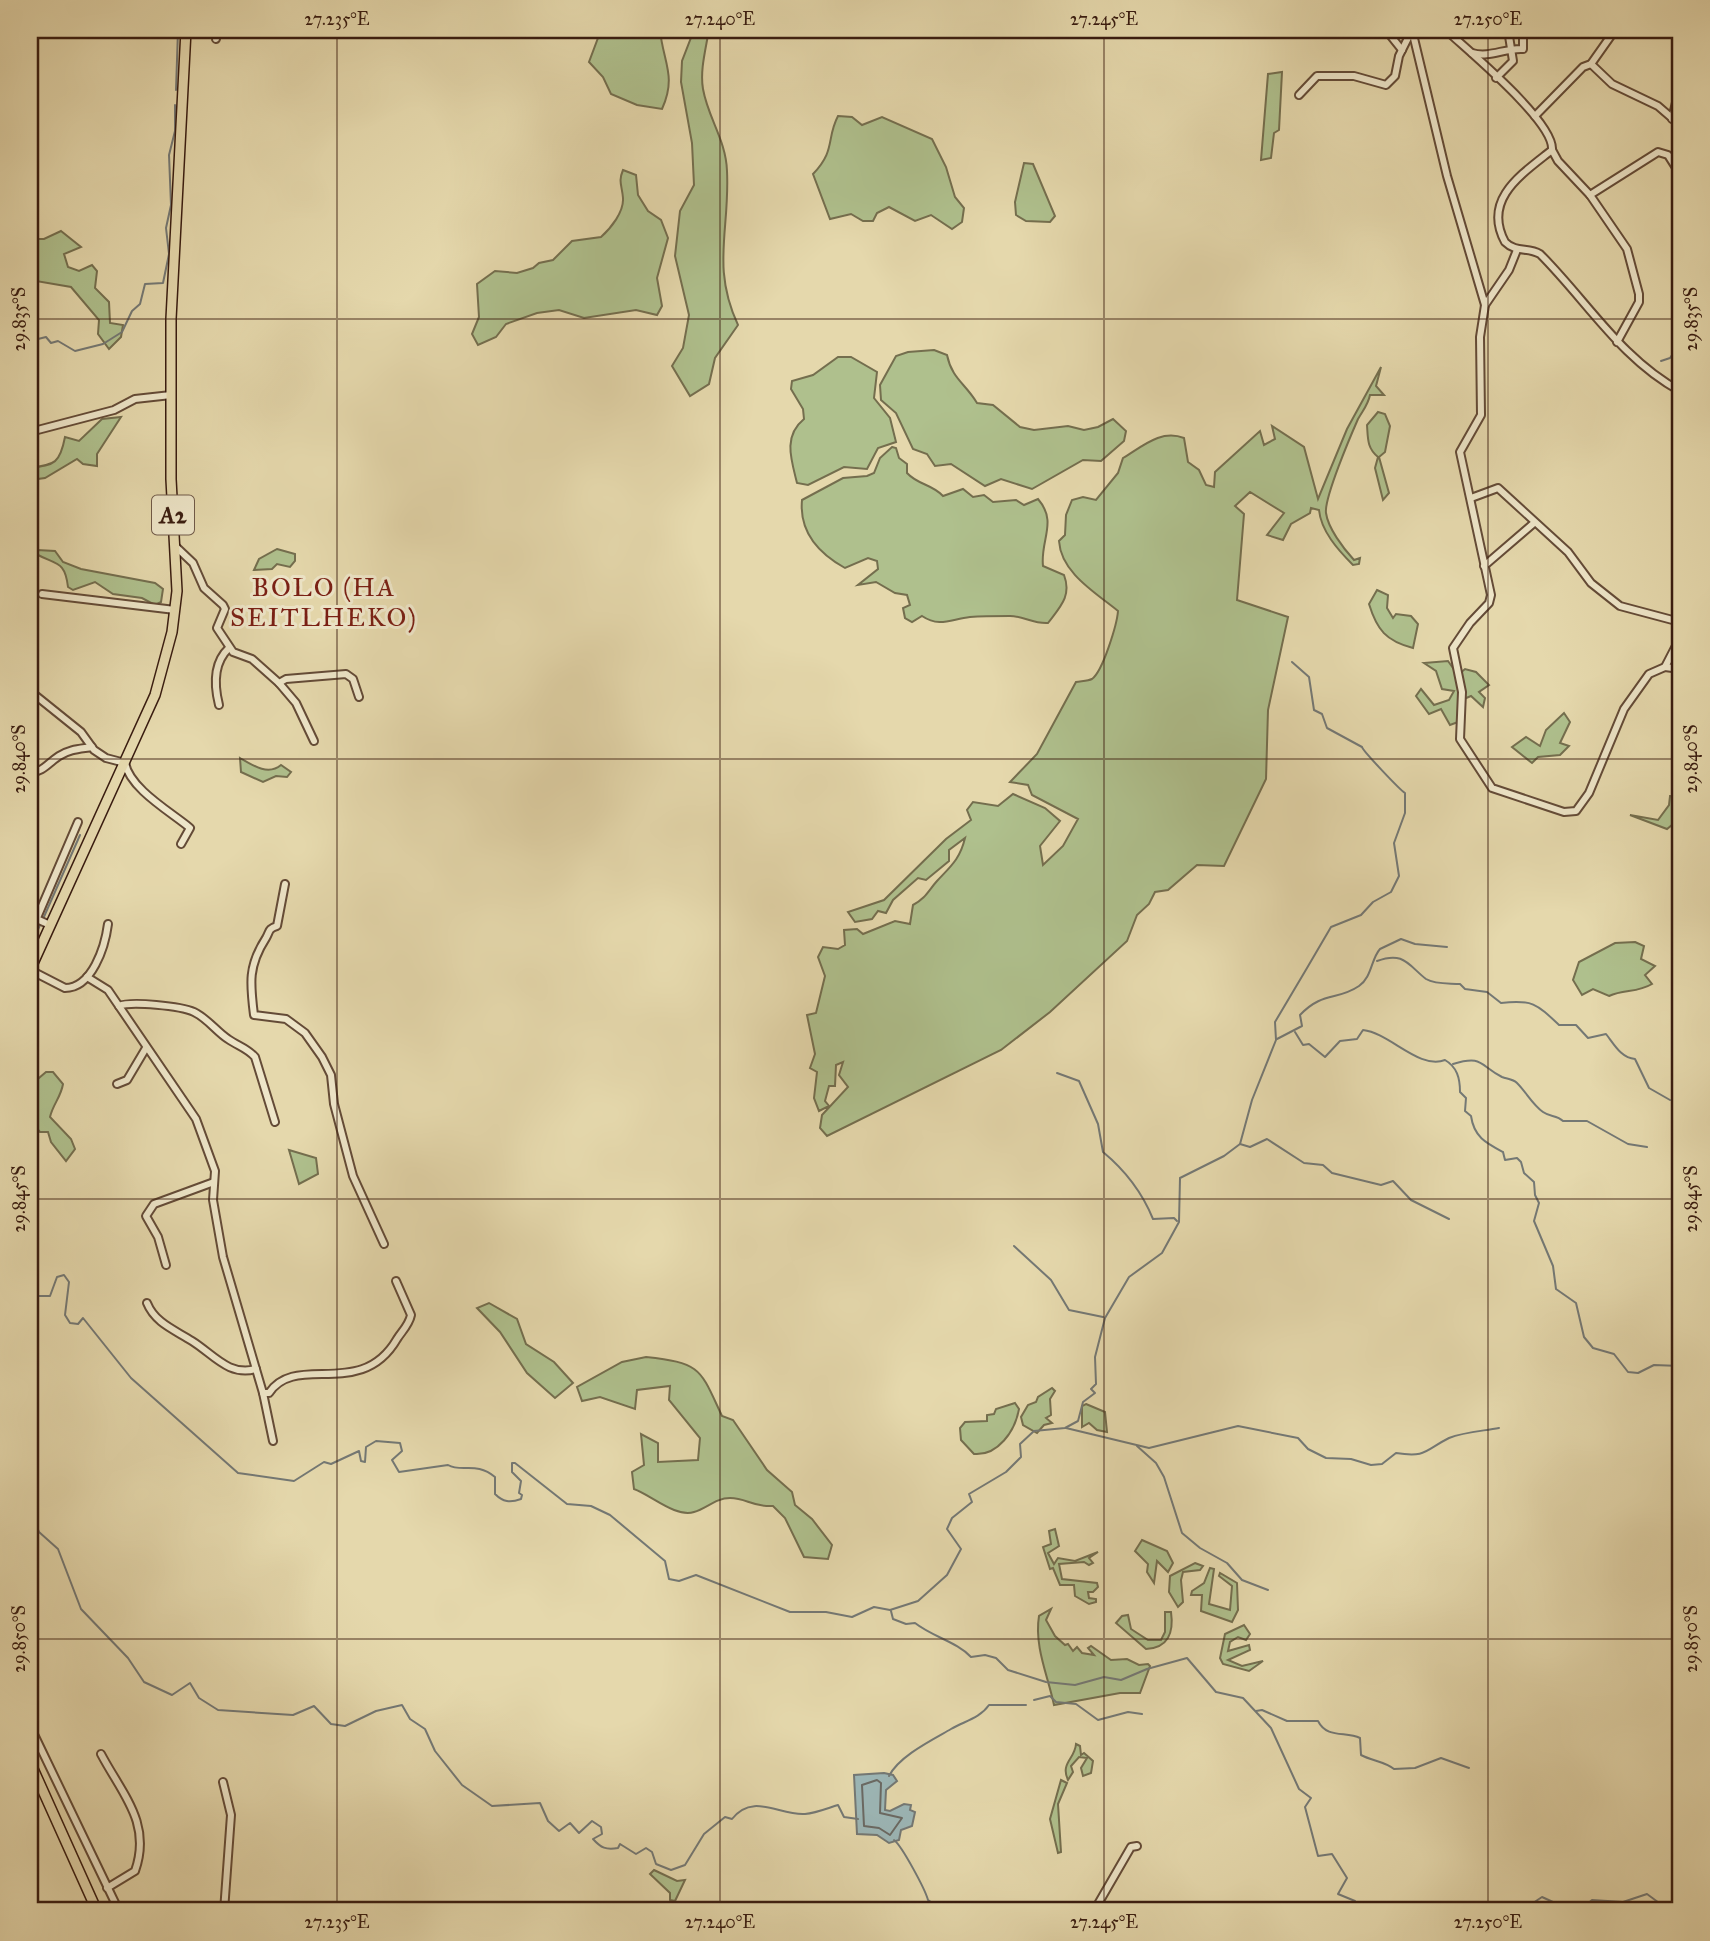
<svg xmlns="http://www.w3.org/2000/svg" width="1710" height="1941" font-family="'IM FELL Great Primer',serif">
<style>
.green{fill:#afc08d;stroke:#746e4e;stroke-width:2}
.water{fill:#9cb6b6;stroke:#747874;stroke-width:2}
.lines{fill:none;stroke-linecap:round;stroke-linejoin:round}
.shore{stroke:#6a6963;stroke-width:2}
.stream{stroke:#747874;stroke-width:2}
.street-casing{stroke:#644b37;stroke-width:10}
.primary-casing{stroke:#391c10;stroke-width:12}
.street{stroke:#eee6c9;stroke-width:6}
.primary{stroke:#e5d8ac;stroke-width:9}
.ticks{fill:none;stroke:#391c10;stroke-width:2;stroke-opacity:0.45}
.labels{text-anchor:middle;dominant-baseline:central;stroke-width:6;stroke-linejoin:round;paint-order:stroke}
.shield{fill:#eee6c9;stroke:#6f5948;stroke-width:2}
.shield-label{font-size:23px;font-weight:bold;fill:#391c10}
.neighbourhood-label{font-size:26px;letter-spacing:2px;fill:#7a1f14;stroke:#eee6c9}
.neatline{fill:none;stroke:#391c10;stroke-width:2.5}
.ticks-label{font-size:18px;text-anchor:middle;fill:#391c10}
</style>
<rect width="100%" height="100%" fill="#e5d8ac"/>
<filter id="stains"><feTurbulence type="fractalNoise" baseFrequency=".00286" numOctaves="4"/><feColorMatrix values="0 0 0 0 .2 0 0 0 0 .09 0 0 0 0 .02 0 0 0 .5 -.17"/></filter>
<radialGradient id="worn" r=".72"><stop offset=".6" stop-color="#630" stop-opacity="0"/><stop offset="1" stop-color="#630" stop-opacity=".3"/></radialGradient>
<g class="green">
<path d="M 601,30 L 660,30 C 663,62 677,76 662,109 L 637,105 L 611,94 L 603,77 L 589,62 Z"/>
<path d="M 694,30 L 701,30 L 708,35 C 705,52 700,72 703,89 C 708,118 726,140 727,171 C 730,230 711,267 738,325 L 715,358 L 709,384 L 690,396 L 672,366 L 683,348 L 689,315 L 675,256 L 680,211 L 694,185 L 692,143 L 681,82 L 682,61 Z"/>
<polygon points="1282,72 1279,130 1274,133 1271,158 1261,160 1268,74"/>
<path d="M 838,116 L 852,117 L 862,125 L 882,117 L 932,139 L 946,167 L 955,197 L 964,208 L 962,222 L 952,229 L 931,215 L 915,221 L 889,207 L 877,213 L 873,221 L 863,221 L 851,214 L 830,219 L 813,174 C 836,150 826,139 838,116 Z"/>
<polygon points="1024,163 1033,164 1055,216 1050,222 1026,221 1016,215 1015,202"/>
<path d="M 623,170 L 636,175 L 638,195 L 648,211 L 661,220 L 668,238 L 657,278 L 662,306 L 657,315 L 636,310 L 584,318 L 559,310 L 537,313 L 506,324 L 496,337 L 478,345 L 472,334 L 479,317 L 477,284 L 495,271 L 517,273 L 533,268 L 539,263 L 553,260 L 572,241 L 601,237 C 611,228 624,212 623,198 C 622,185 618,182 623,170 Z"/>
<polygon points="61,231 81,247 64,254 68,267 79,271 92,265 97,271 95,288 109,302 110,323 123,325 121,337 109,349 98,334 99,320 71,287 30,280 30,239 44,239"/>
<path d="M 934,350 L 947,355 C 952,379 965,383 977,403 L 993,405 L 1020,427 L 1034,430 L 1068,426 L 1084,430 L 1098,427 L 1113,419 L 1126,431 L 1124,441 L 1101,461 L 1083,460 L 1032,489 L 1001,479 L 985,486 L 951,464 L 935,466 L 927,454 L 913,449 L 896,413 L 881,400 L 880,385 L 896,356 L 908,352 Z"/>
<path d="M 838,357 L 851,357 L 877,372 L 874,398 L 890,418 L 896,442 L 878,448 L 867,469 L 844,467 L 808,485 L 797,483 C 791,459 783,436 804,419 L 803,409 L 791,389 L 792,381 L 813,375 Z"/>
<path d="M 1381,367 L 1376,386 L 1384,395 L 1370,395 C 1368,405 1363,410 1358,419 C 1351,435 1324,498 1326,513 C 1328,528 1343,548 1354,560 L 1360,558 L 1359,564 L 1353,565 C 1338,550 1321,531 1319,510 L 1311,508 L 1310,513 L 1291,524 L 1283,540 L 1267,535 L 1284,513 L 1250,492 L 1235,506 L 1244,514 L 1237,600 L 1288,617 L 1268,710 L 1266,779 L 1224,866 L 1197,865 L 1168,890 L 1155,892 L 1149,904 L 1137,915 L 1127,941 L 1050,1012 L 1001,1050 L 827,1136 L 820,1128 L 822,1115 L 848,1087 L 839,1075 L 843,1062 L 836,1065 L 835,1086 L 829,1086 L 825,1101 L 829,1106 L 819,1111 L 814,1098 L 817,1072 L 810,1068 L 815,1054 L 807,1015 L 816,1013 L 825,976 L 818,957 L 823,947 L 838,949 L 845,945 L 844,930 L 857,929 L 863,934 L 895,921 L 910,924 L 913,905 C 926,898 928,891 937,881 C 951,866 960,859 965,838 L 949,850 L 949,861 L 926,880 L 918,878 L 893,900 L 886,913 L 878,911 L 872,919 L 855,922 L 848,912 L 884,900 L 946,839 L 971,820 L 967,810 L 973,802 L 998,806 L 1013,794 L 1045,808 L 1060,821 L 1040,846 L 1043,865 L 1063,846 L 1078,819 L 1032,795 L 1028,785 L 1010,782 L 1037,754 L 1076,682 C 1081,681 1088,681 1092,679 C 1103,671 1117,624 1118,611 C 1096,593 1061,573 1059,541 L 1065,535 L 1066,515 L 1072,500 L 1083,497 L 1096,500 L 1118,473 L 1123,458 C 1143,446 1161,429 1184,438 L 1188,462 L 1199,470 L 1206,485 L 1214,487 L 1215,472 L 1260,431 L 1264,445 L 1275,439 L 1272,426 L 1304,447 L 1318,499 L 1347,429 Z"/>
<path d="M 1378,412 L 1385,414 L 1390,426 L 1385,452 L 1379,457 L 1389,493 L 1383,500 L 1375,468 L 1378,457 C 1367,448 1368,439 1367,425 Z"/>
<path d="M 121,417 L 97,454 L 97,466 L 83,464 L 77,459 L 45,478 L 30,480 L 30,468 C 55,465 60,463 65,437 L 79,441 L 102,419 Z"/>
<path d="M 892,447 L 896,448 L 899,458 L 907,464 L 907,473 C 918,485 932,484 943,496 L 963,489 L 973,497 L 984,495 L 993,502 L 1016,500 L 1024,505 L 1038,499 C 1058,522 1040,540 1043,566 L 1064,575 C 1072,596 1060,607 1048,623 C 1033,624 1024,616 1010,616 C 997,616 983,616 970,617 C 951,619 940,628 922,616 L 912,622 L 905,618 L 903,608 L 910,605 L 907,595 L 895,593 L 876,582 L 858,585 L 878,569 L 877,561 L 868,558 L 845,568 C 818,553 799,532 802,500 L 843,478 L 867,476 L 874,473 L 880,458 Z"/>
<polygon points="277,549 295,554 295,561 290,567 277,564 272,569 254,570 259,559"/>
<path d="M 37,550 L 55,551 L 63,562 L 81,569 L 155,583 L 163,589 L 161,602 L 155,605 L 142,598 L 113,594 L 95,582 L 73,590 L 68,587 C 65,561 57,565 38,555 Z"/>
<path d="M 1377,590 L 1388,595 L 1387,608 L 1393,618 L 1396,614 L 1411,616 L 1418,624 L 1413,648 C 1386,641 1377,630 1369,604 Z"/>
<polygon points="1448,661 1458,675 1465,669 1476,672 1489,685 1479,692 1485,698 1483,707 1471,696 1459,701 1458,722 1450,725 1441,709 1429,714 1416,696 1421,689 1434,705 1449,700 1454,691 1442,689 1436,671 1424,663"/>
<polygon points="1564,713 1570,722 1560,743 1569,746 1560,755 1538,757 1532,763 1512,747 1526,737 1540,746 1546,730"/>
<path d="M 240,758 C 252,765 268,776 281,765 L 291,772 L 287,777 L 276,776 L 263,782 L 241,772 Z"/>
<polygon points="1670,796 1679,797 1678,820 1667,829 1630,815 1658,820 1669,805"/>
<path d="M 1635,942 L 1644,946 L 1641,959 L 1655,966 L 1645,975 L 1652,984 C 1637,993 1624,989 1609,996 L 1593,989 L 1582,995 L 1573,980 L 1579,962 L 1615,943 Z"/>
<path d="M 46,1072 L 53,1072 L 63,1084 C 61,1097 53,1104 50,1117 L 71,1139 L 75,1149 L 66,1161 L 51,1142 L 48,1132 L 40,1132 L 30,1121 L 34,1099 L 30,1082 L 33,1083 Z"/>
<polygon points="289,1150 316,1158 318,1174 299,1184"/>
<polygon points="489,1303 517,1319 526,1344 554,1362 573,1383 555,1398 527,1373 500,1332 477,1308"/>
<path d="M 646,1357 C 702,1363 700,1369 722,1416 L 733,1420 L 767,1470 L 792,1492 L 795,1505 L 812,1519 L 832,1545 L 828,1559 L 804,1557 L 785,1518 L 773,1506 C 751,1507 747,1498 730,1498 C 716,1498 707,1508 694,1512 C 676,1518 651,1495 634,1489 L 632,1472 L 644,1465 L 641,1434 L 658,1443 L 658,1462 L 698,1460 L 700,1438 L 669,1400 L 670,1386 L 637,1390 L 635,1409 L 600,1397 L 582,1401 L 577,1387 L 622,1362 Z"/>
<polygon points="1052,1388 1055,1391 1050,1399 1051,1415 1046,1418 1052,1423 1044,1425 1037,1433 1023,1425 1021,1417 1028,1405 1036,1402 1038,1397"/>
<path d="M 1015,1403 L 1019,1409 C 1015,1431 998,1456 974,1454 L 961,1440 L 960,1428 L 965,1422 L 987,1421 L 987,1415 L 994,1414 L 996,1409 Z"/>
<polygon points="1086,1404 1105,1412 1107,1432 1097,1430 1089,1423 1082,1427 1082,1406"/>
<polygon points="1055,1529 1059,1546 1048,1553 1054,1564 1058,1558 1075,1561 1098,1552 1089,1558 1093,1563 1089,1565 1084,1562 1059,1564 1062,1579 1097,1583 1098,1587 1093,1592 1088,1592 1089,1598 1096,1599 1096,1602 1089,1604 1075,1596 1074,1585 1060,1585 1053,1568 1050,1569 1043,1547 1051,1544 1049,1531"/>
<polygon points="1142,1540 1167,1551 1173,1563 1168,1572 1157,1561 1154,1583 1147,1572 1148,1564 1135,1551"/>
<polygon points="1195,1563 1203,1566 1200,1570 1183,1572 1181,1580 1183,1602 1178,1607 1169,1592 1170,1576"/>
<polygon points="1210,1568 1214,1569 1209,1604 1230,1610 1232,1586 1219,1576 1220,1573 1237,1583 1238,1610 1232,1622 1201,1611 1202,1595 1191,1595 1192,1591 1204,1583"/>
<path d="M 1051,1609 L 1046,1620 L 1055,1636 L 1065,1645 L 1068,1644 L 1073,1651 L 1077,1647 L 1082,1653 L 1094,1655 L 1088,1648 L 1091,1646 L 1111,1660 L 1127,1659 L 1139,1665 L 1148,1664 L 1150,1666 L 1140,1693 L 1120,1693 L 1054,1705 C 1048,1676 1034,1646 1039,1616 Z"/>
<path d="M 1165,1612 L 1171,1612 C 1174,1633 1168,1648 1146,1649 L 1116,1623 L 1122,1616 L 1128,1615 L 1131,1629 L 1148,1640 L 1161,1640 L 1165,1632 Z"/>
<polygon points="1244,1625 1250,1634 1246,1640 1238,1637 1230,1642 1228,1651 1249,1645 1250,1650 1228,1660 1242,1666 1263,1661 1249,1671 1223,1664 1220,1658 1225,1634"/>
<path d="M 1076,1744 L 1080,1746 L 1081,1755 L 1084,1753 L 1093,1761 L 1091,1773 L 1083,1776 L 1081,1768 L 1087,1758 L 1079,1757 L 1071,1766 L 1073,1772 L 1068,1780 C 1060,1763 1075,1759 1076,1744 Z"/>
<polygon points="1061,1780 1067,1783 1058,1804 1061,1852 1058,1853 1050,1819"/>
<polygon points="654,1870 677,1881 685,1880 675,1901 670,1900 670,1893 650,1874"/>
</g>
<polygon class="water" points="884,1773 893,1775 897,1781 886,1790 885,1810 890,1811 904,1804 911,1805 910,1810 915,1812 912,1826 901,1830 899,1840 889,1843 877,1835 857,1834 854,1775"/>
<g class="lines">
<polygon class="shore" points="877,1780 881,1783 880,1813 902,1818 890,1835 879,1828 864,1826 862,1785"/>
<g class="stream">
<polyline points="176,90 178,30"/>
<polyline points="30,326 36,331 38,339 46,337 51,343 58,341 75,351 103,344 122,332 132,311 140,304 145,284 163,283 169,254 166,228 171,205 169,155 175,131 175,105"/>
<polyline points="1661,361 1670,358 1680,343"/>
<polyline points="43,919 80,835"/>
<polyline points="30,947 40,925"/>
<path d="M 1377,961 C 1404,951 1408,965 1426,979 C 1436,985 1450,983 1460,984 L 1465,989 L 1487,992 L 1501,1003 C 1532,999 1537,1004 1559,1025 L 1576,1025 L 1588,1038 L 1606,1034 C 1614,1044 1621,1058 1635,1059 L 1649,1088 L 1670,1100"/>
<path d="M 1295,1032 L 1303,1045 L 1309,1044 L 1325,1057 L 1340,1041 L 1357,1039 L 1363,1030 C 1390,1033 1419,1070 1445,1060 C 1457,1067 1460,1078 1460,1092 L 1466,1098 L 1465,1111 L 1471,1116 C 1474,1137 1486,1143 1503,1152 L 1505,1160 L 1517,1158 L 1521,1162 L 1524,1173 L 1534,1182 L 1535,1195 L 1539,1203 L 1534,1221 L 1553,1266 L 1556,1289 L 1576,1303 L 1584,1337 L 1593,1348 L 1614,1354 L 1628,1372 L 1638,1373 L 1654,1365 L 1680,1366"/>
<path d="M 1277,1039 L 1302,1026 L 1300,1015 C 1323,991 1337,1001 1359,986 C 1372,977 1371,959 1380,949 L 1401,939 L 1415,944 L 1447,947"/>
<path d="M 1453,1064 C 1483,1055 1479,1065 1502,1077 C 1507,1079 1513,1079 1517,1083 C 1527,1093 1532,1104 1543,1112 C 1550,1117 1557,1115 1563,1121 L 1587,1121 L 1628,1144 L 1647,1147"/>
<path d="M 1057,1073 L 1079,1081 L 1098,1124 L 1103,1152 C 1126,1171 1142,1192 1153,1219 L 1174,1218 L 1177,1221"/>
<polyline points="1240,1144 1250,1147 1267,1139 1304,1163 1323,1165 1332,1173 1381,1185 1393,1181 1411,1200 1449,1219"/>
<polyline points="1014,1246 1051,1280 1069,1310 1103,1317"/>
<path d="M 30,1290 L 35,1296 L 50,1296 L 57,1277 L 64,1275 L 69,1282 L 65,1315 L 70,1323 L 78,1324 L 83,1318 L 131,1378 L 238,1473 L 294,1481 L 324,1462 L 331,1464 L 359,1451 L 361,1461 L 365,1462 L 366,1447 L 376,1441 L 400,1443 L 402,1451 L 392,1460 L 399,1472 L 448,1465 C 462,1473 476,1461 495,1477 L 495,1494 C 503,1502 510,1503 521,1499 L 522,1495 L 519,1493 L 521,1481 L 512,1472 L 512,1463 L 515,1463 L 567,1504 L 591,1506 L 610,1515 L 665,1561 L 669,1579 L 679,1581 L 696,1575 L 790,1612 L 826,1612 L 852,1617 L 874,1607 L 890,1610 L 918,1601 L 947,1575 L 961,1549 L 947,1529 L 952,1518 L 972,1502 L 969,1494 L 1006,1472 L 1021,1457 L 1020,1444 L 1034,1431 L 1065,1428 L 1078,1421 L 1083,1402 L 1095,1393 L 1091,1389 L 1096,1384 L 1095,1357 L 1105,1318 L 1129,1277 L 1162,1253 L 1179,1222 L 1180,1178 L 1224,1156 L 1240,1144 L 1252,1100 L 1276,1040 L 1275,1022 L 1307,968 L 1331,927 L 1361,915 L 1373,902 L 1391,892 L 1399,876 L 1394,843 L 1405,813 L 1405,793 C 1400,790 1363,751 1362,747 L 1327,728 L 1322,714 L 1314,710 L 1309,677 L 1292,662"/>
<path d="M 1066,1428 L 1149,1448 L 1238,1426 L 1298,1438 L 1308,1449 L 1326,1458 L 1351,1459 L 1371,1465 L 1382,1464 L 1396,1453 C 1427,1458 1425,1450 1449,1438 C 1464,1432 1483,1431 1499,1428"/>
<polyline points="1137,1446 1156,1463 1164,1477 1182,1533 1200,1548 1227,1563 1242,1580 1268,1590"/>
<path d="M 30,1509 L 39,1532 L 58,1549 L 81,1609 L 128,1658 L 144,1682 L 172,1695 L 190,1683 L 199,1698 L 218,1710 L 293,1715 L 314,1706 L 331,1724 L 345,1726 L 376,1711 L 402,1705 L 410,1719 L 425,1729 L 435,1751 L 462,1785 L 492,1806 L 540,1803 L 548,1821 L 559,1831 L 570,1823 L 579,1833 L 592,1821 L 601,1827 L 602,1834 L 593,1839 C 601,1848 606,1850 618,1848 L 620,1844 L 636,1854 L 646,1848 L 652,1852 L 656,1864 L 671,1870 L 685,1865 L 704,1834 L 725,1817 L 732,1819 C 753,1792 780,1816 805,1814 C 816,1813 828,1808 838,1805 L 844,1817 L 858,1819"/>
<path d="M 891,1611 L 893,1619 L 906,1624 L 915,1623 C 933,1637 957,1642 971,1657 L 985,1655 L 996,1658 L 1008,1670 L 1046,1682 L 1075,1685 L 1104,1677 L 1121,1680 L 1147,1669 L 1187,1658 L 1216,1692 L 1243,1698 L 1271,1728 L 1299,1789 L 1311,1798 L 1305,1807 L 1318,1856 L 1332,1854 L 1347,1878 L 1338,1894 L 1355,1901 L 1362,1911"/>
<polyline points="1034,1700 1050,1696 1056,1702 1076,1704 1098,1720 1128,1712 1142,1714"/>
<path d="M 1256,1711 L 1262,1710 L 1287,1721 L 1318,1721 C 1327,1739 1346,1731 1360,1738 L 1361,1755 C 1372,1761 1384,1761 1394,1769 L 1415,1768 L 1441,1758 L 1469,1768"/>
<path d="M 889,1776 C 899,1756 932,1740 951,1729 C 965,1721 980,1718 989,1705 L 1026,1705"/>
<path d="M 894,1840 C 902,1846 925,1889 928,1900 L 938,1907 L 938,1911"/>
<path d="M 1469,1911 L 1473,1904 C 1489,1908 1514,1901 1527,1907 L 1542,1897 L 1564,1907 L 1581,1909 L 1592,1900 L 1623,1902 L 1647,1894 L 1670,1911"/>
</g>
<defs>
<g id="street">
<polyline points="1386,30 1402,50"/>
<polyline points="1412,30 1447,176 1485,305"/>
<path d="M 1446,30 C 1467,50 1555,122 1552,150 C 1522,174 1482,199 1505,242 C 1516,253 1528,247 1540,254 C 1587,301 1621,359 1680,391"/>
<polyline points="1600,30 1608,38"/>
<polyline points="216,39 217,30"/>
<path d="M 1472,53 C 1490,58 1504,48 1523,49 L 1523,30"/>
<polyline points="1591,64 1612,84 1658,106 1680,125"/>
<polyline points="1496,78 1513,61 1508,30"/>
<polyline points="1299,95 1317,76 1354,76 1386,85 1395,76 1399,56 1411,32"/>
<polyline points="1535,116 1583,67 1591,64 1615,30"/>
<polyline points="1672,119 1680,86"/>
<polyline points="1552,150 1558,161 1590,195 1658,152 1668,155 1680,174"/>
<polyline points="1590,195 1627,249 1639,294 1639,302 1617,342"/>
<polyline points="1517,250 1509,270 1485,305 1480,337 1481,415 1460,452 1491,595 1489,603 1470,623 1453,648 1462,692 1460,739 1492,788 1564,812 1576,811 1589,793 1624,709 1649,674 1665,667 1680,638"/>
<polyline points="30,432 114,410 135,399 171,395"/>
<polyline points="1471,498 1498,488 1568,552 1591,583 1620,606 1680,622"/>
<polyline points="174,545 193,563 204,588 223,605 225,609 217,628 233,652 252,659 279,683 286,679 346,674 353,679 359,697"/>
<polyline points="1484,566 1534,523"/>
<polyline points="42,594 175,610"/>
<polyline points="1665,667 1680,669"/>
<polyline points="279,683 296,703 314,741"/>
<path d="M 30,691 L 81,732 L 94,750 L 106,758 L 125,763 C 130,789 171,812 190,828 L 181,844"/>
<path d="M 219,705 C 214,685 213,663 229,648"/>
<path d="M 30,773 C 44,771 47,764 59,756 C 70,749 80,749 92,747"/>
<path d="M 285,884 L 277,926 C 268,929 270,931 266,938 C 248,966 250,983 254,1015 L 286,1019 L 305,1033 L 322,1057 L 331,1075 L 334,1104 L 353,1176 L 384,1244"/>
<polyline points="30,916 50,925"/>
<polyline points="30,934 78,822"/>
<path d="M 30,970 L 65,988 C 92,988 105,947 108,924"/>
<polyline points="87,977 108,990 196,1119 215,1171 213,1200 223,1257 263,1393 273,1441"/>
<path d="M 119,1006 C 131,1001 181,1006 194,1012 C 207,1018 217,1032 228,1039 C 238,1046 247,1048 255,1057 L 275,1122"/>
<polyline points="117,1084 127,1080 146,1048"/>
<polyline points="166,1265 158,1237 146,1216 154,1204 214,1182"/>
<path d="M 147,1303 C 155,1323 175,1330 192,1341 C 213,1354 229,1377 256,1369"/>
<path d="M 263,1393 L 269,1393 C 296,1352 361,1401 397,1339 C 402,1331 409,1325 411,1315 L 396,1281"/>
<polyline points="30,1726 119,1911"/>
<path d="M 101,1754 C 122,1794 152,1823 135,1871 L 107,1888"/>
<polyline points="223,1782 231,1815 224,1911"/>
<polyline points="1094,1911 1131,1847 1137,1846"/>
</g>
<g id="primary">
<polyline points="30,970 155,695 172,632 177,591 171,479 171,319 186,30"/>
<polyline points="30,1762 97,1911"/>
</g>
</defs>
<use href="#street" class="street-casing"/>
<use href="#primary" class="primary-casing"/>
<use href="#street" class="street"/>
<use href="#primary" class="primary"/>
</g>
<path class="ticks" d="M 337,30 L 337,1911M 720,30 L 720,1911M 1104,30 L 1104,1911M 1488,30 L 1488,1911M 30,319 L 1680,319M 30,759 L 1680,759M 30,1199 L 1680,1199M 30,1639 L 1680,1639"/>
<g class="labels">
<rect class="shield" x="152" y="495.5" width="42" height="39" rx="5"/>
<g class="shield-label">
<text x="173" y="515">A2</text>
</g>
<g class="neighbourhood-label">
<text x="324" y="587">BOLO (HA<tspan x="324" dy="30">SEITLHEKO)</tspan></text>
</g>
</g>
<rect width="1710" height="1941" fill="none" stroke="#e5d8ac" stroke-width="77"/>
<rect x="38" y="38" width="1634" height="1864" class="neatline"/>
<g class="ticks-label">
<text x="337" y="25">27.235°E</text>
<text x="720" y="25">27.240°E</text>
<text x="1104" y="25">27.245°E</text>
<text x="1488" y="25">27.250°E</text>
<text transform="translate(19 319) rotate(-90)" y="6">29.835°S</text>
<text transform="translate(1691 319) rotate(-90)" y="6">29.835°S</text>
<text transform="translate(19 759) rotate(-90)" y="6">29.840°S</text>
<text transform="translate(1691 759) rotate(-90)" y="6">29.840°S</text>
<text transform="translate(19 1199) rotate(-90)" y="6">29.845°S</text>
<text transform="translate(1691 1199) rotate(-90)" y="6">29.845°S</text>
<text transform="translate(19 1639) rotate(-90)" y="6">29.850°S</text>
<text transform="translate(1691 1639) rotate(-90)" y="6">29.850°S</text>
<text x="337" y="1928">27.235°E</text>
<text x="720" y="1928">27.240°E</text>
<text x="1104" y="1928">27.245°E</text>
<text x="1488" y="1928">27.250°E</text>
</g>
<rect width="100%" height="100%" filter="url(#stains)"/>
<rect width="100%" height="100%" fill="url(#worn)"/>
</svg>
